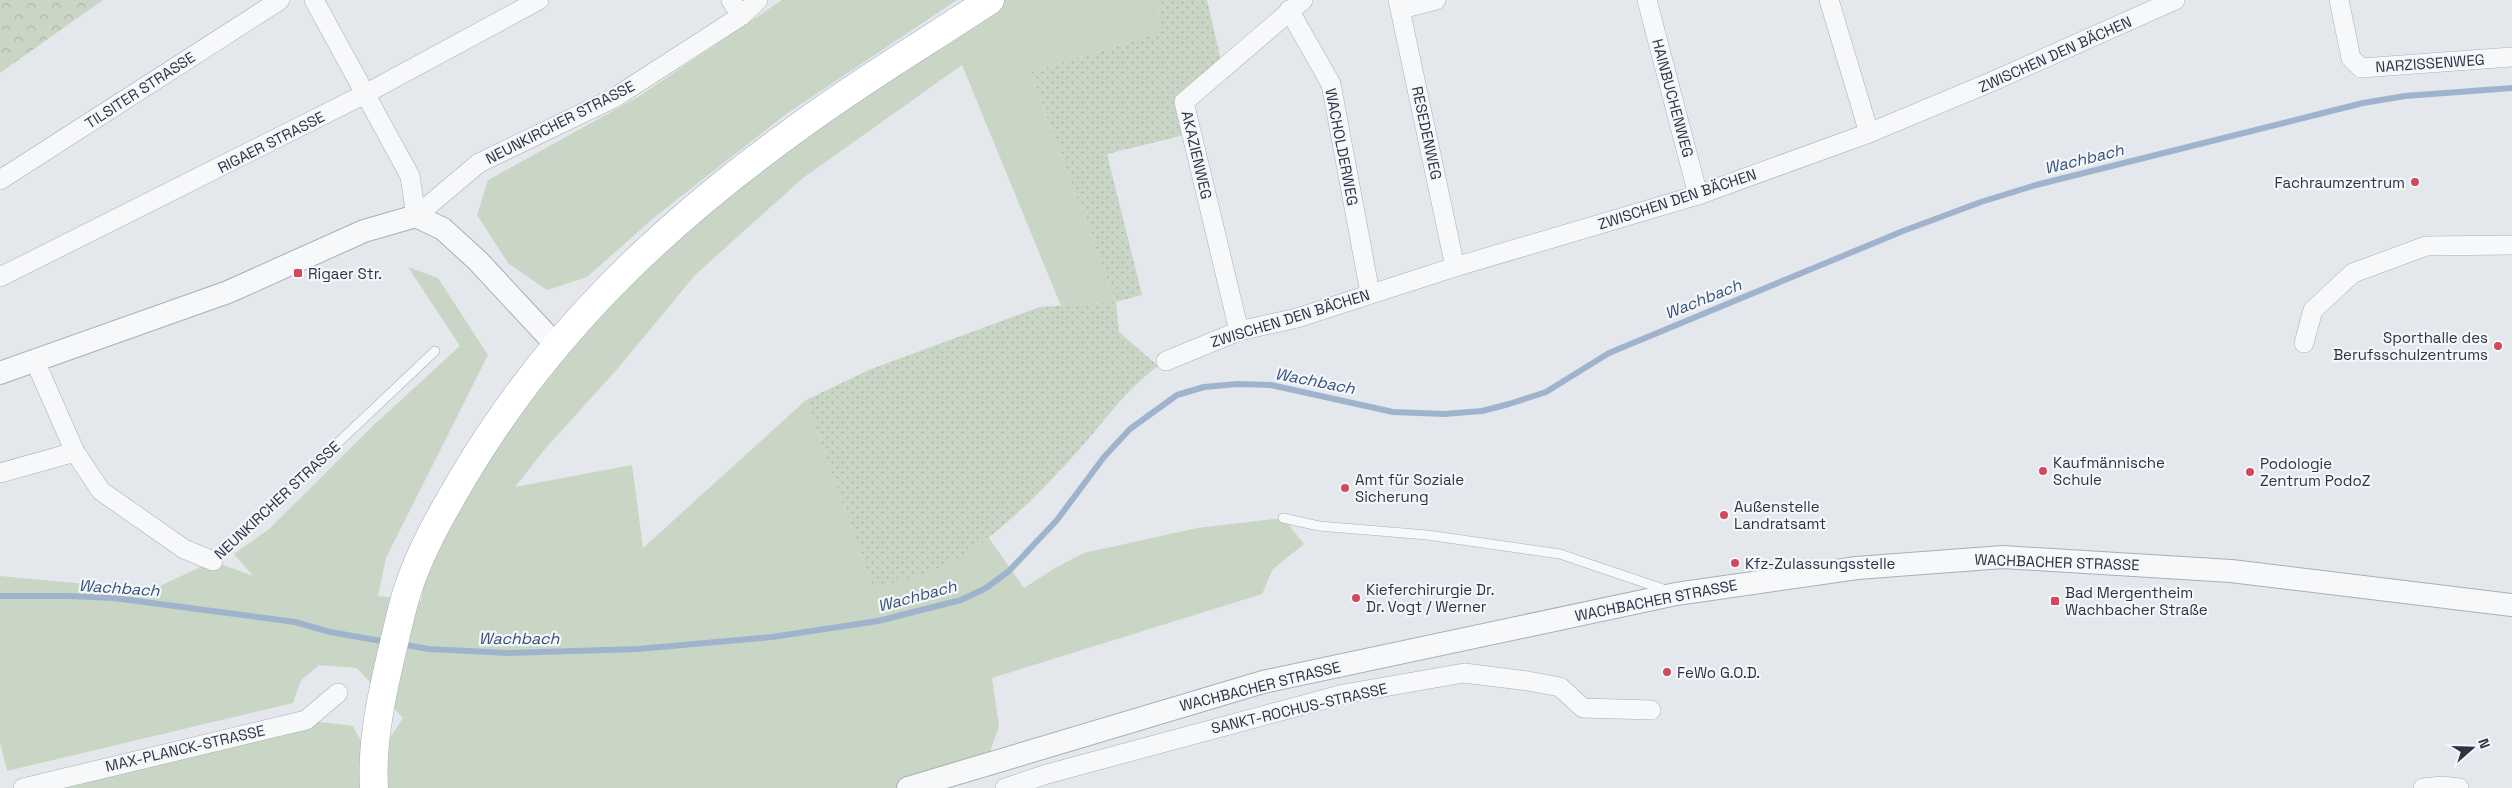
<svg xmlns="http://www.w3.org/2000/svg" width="2512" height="788" font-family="'Space Grotesk',sans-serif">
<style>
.green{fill:#c9d6c5}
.forest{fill:url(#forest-crowns)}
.garden{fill:url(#garden-dots)}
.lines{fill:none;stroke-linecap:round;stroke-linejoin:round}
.stream{stroke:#9fb4cc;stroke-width:6}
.service-casing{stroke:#a9aeb7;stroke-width:10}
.minor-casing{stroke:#a9aeb7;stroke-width:20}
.tertiary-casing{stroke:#a9aeb7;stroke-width:24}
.primary-casing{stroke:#a3abb8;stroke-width:29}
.service{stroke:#f7f8fa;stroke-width:9}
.minor{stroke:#f7f8fa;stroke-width:19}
.tertiary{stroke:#f7f8fa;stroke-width:22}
.primary{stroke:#fff;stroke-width:28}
.poi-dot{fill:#d1495b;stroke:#f4f6f9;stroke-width:2}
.labels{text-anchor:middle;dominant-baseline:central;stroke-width:4.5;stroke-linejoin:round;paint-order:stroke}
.street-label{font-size:15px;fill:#2b3445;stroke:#f4f6f9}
.poi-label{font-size:15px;fill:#2b3445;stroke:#f4f6f9;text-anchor:start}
.water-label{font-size:16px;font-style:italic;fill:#34527a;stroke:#f4f6f9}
</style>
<defs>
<pattern id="forest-crowns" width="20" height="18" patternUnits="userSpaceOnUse" patternTransform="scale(1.25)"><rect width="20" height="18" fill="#c9d6c5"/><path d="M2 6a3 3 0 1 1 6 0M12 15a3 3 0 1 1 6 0" fill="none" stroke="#adb8ab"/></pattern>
<pattern id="garden-dots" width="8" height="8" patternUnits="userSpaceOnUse" patternTransform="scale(1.25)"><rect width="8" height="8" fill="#c9d6c5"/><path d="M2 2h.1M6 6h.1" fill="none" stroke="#adb8ab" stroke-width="1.8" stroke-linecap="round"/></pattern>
</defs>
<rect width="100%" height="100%" fill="#e4e7ec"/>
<g class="green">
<polygon points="782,0 957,0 785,115 656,216 587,277 547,290 508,263 477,215 488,180 638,97"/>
<polygon points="990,0 1158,0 1159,33 1030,72 1116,302 1061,306 962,65 803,178 695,275 619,367 545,449 515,487 632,465 643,548 806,400 873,587 952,562 989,538 1024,588 1055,568 1084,553 1197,528 1283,518 1304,544 1273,569 1262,594 992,678 999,726 986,763 908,788 44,788 306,720 353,726 373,764 403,718 357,668 319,665 301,680 293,703 7,771 0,742 0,576 118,587 158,587 213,561 253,576 234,554 269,529 376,423 460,346 408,267 438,278 488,355 386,558 378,596 421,601 432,531 640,255"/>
</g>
<polygon class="forest" points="0,0 103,0 0,73"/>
<path class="garden" d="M 1158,0 L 1207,0 L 1221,61 L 1185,102 L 1192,133 L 1107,154 L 1142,295 L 1116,302 L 1119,332 L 1158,366 C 1127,389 1110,414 1085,443 C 1052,481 996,539 952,562 C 927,575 900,582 873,587 L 806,400 L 871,369 L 1040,307 L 1116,302 L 1030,72 L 1159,33 Z"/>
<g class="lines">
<g class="stream">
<polyline points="0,596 69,596 114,598 295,622 330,632 387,642"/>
<polyline points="400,644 429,649 508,653 638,649 772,637 878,621 961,600 986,588 1009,571 1057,520 1104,457 1130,429 1177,395 1204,387 1237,384 1271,385 1393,412 1444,414 1482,411 1509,404 1546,392 1609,353 1903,231 1981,202 2036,185 2363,103 2405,96 2512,88"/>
</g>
<defs>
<g id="service">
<polyline points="1283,518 1319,526 1427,535 1560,554 1666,590"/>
<polyline points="213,561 435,351"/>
</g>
<g id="minor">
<polyline points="314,0 410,176 416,216"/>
<polyline points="731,0 741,16"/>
<polyline points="1398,0 1455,267"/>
<polyline points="1647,0 1698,195"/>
<polyline points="1829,0 1869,133"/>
<polyline points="2339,0 2351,58 2361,68 2512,57"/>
<polyline points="1401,9 1436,0"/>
<polyline points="1289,10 1331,84 1370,293"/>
<polyline points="0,180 280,0"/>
<polyline points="416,216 479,163 614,98 741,16 758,0"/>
<polyline points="0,277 365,94 539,0"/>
<polyline points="1239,331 1184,102 1303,0"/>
<polyline points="2304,343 2313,310 2353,273 2426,246 2512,245"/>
<polyline points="35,361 75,452 101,491 184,549 213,561"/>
<polyline points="1166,361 1239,331 1297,318 1455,267 1698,195 1869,133 1991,82 2175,0"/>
<polyline points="0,473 75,452"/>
<polyline points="23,788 306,720 338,693"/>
<polyline points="1005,788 1047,774 1344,694 1464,673 1528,681 1560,687 1583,708 1651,710"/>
<polyline points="2423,788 2442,786 2459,788"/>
</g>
<g id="tertiary">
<polyline points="0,373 228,292 364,231 416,216 443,229 478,261 556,345"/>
<polyline points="908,788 1263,682 1676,594 1857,568 2003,557 2231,571 2512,605"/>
</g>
<path id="primary" d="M 374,788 C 371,740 383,689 394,643 C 398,626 402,608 407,592 C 420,551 441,515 462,479 C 547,335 659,228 793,131 C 856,84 925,43 990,0"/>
</defs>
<use href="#service" class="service-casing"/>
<use href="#minor" class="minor-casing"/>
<use href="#tertiary" class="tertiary-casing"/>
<use href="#primary" class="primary-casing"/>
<use href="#service" class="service"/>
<use href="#minor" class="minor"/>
<use href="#tertiary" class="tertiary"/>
<use href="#primary" class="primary"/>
</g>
<g class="poi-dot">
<circle cx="2415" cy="182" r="5"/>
<rect x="293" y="268" width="10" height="10" rx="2.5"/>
<circle cx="2498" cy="346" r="5"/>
<circle cx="2043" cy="471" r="5"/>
<circle cx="2250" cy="472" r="5"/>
<circle cx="1345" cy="488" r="5"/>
<circle cx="1724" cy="515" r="5"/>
<circle cx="1735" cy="563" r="5"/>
<circle cx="1356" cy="598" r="5"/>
<rect x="2050" y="596" width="10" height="10" rx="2.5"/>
<circle cx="1667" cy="672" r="5"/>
</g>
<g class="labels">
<g class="street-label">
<text transform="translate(2055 54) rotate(-24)">ZWISCHEN DEN BÄCHEN</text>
<text transform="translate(2430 63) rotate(-4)">NARZISSENWEG</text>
<text transform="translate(140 90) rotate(-33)">TILSITER STRASSE</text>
<text transform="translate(1673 98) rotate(75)">HAINBUCHENWEG</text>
<text transform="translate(560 122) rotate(-27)">NEUNKIRCHER STRASSE</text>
<text transform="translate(1427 133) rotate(78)">RESEDENWEG</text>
<text transform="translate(271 142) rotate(-27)">RIGAER STRASSE</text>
<text transform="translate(1342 147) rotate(79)">WACHOLDERWEG</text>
<text transform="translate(1197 155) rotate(77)">AKAZIENWEG</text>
<text transform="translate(1677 199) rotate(-18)">ZWISCHEN DEN BÄCHEN</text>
<text transform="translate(1290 318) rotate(-17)">ZWISCHEN DEN BÄCHEN</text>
<text transform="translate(277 500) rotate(-43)">NEUNKIRCHER STRASSE</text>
<text transform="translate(2057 562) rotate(2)">WACHBACHER STRASSE</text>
<text transform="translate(1656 600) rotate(-11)">WACHBACHER STRASSE</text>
<text transform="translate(1260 686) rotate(-14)">WACHBACHER STRASSE</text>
<text transform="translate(1299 708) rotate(-13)">SANKT-ROCHUS-STRASSE</text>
<text transform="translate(185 748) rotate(-13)">MAX-PLANCK-STRASSE</text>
</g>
<g class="poi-label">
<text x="2405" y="182" text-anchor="end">Fachraumzentrum</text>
<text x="308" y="273">Rigaer Str.</text>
<text x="2488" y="337" text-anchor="end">Sporthalle des<tspan x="2488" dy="17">Berufsschulzentrums</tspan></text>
<text x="2053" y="462">Kaufmännische<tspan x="2053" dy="17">Schule</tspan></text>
<text x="2260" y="463">Podologie<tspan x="2260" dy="17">Zentrum PodoZ</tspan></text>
<text x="1355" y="479">Amt für Soziale<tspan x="1355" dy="17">Sicherung</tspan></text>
<text x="1734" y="506">Außenstelle<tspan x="1734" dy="17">Landratsamt</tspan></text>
<text x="1745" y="563">Kfz-Zulassungsstelle</text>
<text x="1366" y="589">Kieferchirurgie Dr.<tspan x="1366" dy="17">Dr. Vogt / Werner</tspan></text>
<text x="2065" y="592">Bad Mergentheim<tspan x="2065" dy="17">Wachbacher Straße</tspan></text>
<text x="1677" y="672">FeWo G.O.D.</text>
</g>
<g class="water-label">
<text transform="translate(2084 159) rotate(-14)">Wachbach</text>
<text transform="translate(1703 299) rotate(-22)">Wachbach</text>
<text transform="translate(1315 381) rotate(11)">Wachbach</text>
<text transform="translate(119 588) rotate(4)">Wachbach</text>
<text transform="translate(917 596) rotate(-15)">Wachbach</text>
<text x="519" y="638">Wachbach</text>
</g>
</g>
<g transform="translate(2472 748) rotate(70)" stroke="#f4f6f9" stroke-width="4" paint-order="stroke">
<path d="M0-4L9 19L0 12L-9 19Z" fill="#2b3445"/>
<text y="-8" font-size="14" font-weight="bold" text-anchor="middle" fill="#2b3445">N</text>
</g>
</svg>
